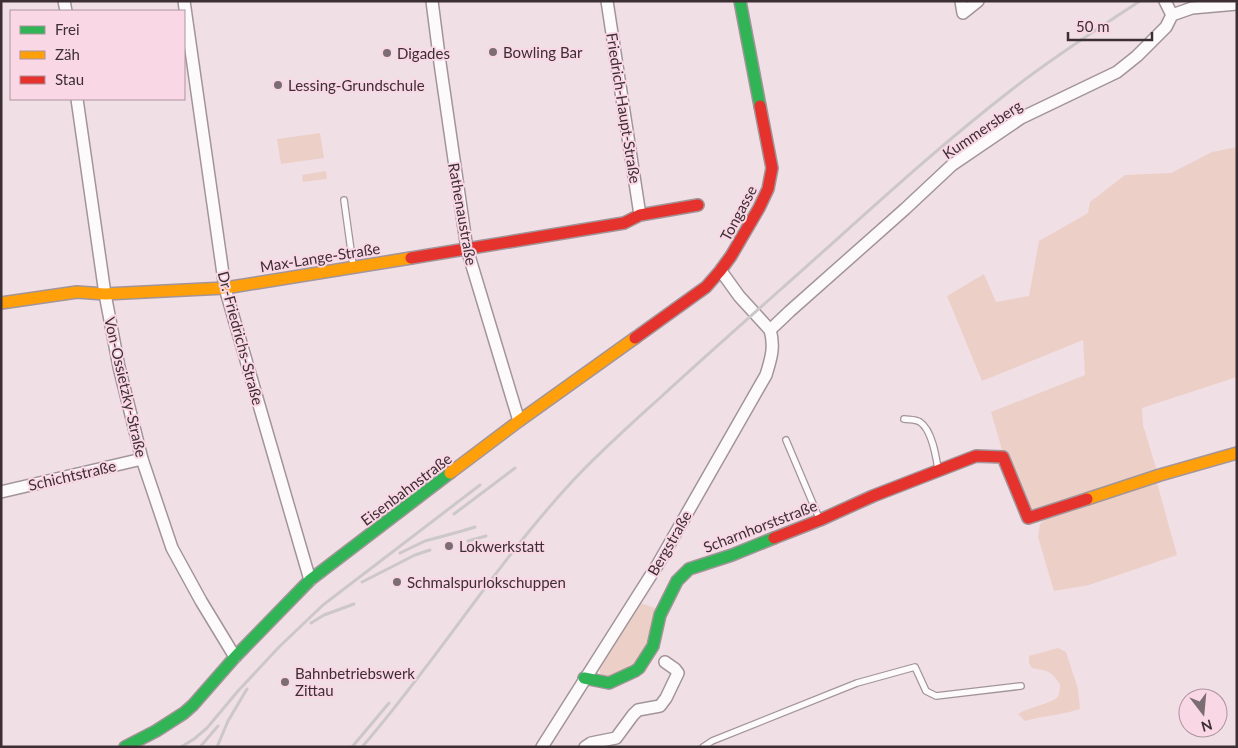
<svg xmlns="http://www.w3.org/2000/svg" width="1238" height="748" font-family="Lato,sans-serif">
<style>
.green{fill:#ecd0c7}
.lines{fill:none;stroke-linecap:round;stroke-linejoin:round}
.lane-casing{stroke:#a2959a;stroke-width:8}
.street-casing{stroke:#a2959a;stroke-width:14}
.fast-casing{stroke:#a2959a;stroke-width:14}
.slow-casing{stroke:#a2959a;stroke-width:14}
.jam-casing{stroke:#a2959a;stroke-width:14}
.lane{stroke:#fdfafb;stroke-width:5.5}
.street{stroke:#fdfafb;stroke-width:11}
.fast{stroke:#30b455;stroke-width:11}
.slow{stroke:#ff9f0a;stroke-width:11}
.jam{stroke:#e5322d;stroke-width:11}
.rail{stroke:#ccc7c9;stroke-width:3}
.poi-dot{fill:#7b6d72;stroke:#f9d7e4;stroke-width:2}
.labels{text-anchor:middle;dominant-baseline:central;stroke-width:4;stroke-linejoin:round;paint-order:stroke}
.poi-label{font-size:15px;fill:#3c2f34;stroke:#f9d7e4;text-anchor:start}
.street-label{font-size:15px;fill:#3c2f34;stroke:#f9d7e4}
</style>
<rect width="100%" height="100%" fill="#f1dfe6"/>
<g class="green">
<polygon points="320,133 324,158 281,164 277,139"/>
<polygon points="1237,147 1237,377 1142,408 1143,425 1158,474 1030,516 1003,453 991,412 1085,375 1083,340 982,381 947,296 984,274 996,302 1029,296 1039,241 1088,213 1090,202 1125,175 1171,173 1212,152"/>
<polygon points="326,171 327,179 303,182 302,175"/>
<polygon points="1157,483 1177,555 1089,585 1054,591 1038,537 1040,524 1046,519"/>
<polygon points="640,603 658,609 641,658 614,677 601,675 599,668"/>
<path d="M 1058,648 L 1066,652 L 1078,689 L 1080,709 C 1062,715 1043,716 1025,721 L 1018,714 C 1028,707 1055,703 1058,696 C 1060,693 1060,687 1060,684 C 1050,670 1048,671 1032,668 L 1029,663 L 1029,656 Z"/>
</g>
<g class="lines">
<defs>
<g id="lane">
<polyline points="344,200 353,265"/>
<path d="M 904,419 C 909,420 915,419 920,422 C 932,430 936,456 938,469"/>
<polyline points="786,440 819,518"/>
<polyline points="703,747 712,741 857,683 915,667 926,691 936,696 1021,686"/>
</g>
<g id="street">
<polyline points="64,1 66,11"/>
<polyline points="184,1 225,288 310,580"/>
<polyline points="432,1 440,63 467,249 519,421"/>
<polyline points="607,1 640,215"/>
<polyline points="961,1 963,13 978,1"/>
<polyline points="1165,1 1172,15"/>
<polyline points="77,99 105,294 119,367 142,459 172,548 201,601 235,657"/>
<polyline points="770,330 790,311 905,209 952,165 1021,118 1117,72 1137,56 1166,27 1172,15 1192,8 1237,4"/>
<polyline points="1,492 142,459"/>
<path d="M 542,747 L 658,564 L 766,375 C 771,359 775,346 770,330 L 739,296 L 721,271"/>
<polyline points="585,747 591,743 616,738 633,715 638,710 660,706 666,698 678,673 675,669 665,662"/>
</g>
<g id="fast">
<polyline points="740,1 760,106"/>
<polyline points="584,678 609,683 635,671 639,668 653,646 660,615 677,581 689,569 732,555 774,538"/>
<polyline points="125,747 156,731 184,713 193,705 235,657 310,580 450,473"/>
</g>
<g id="slow">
<polyline points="1,303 77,292 105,294 225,288 411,258"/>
<polyline points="450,473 519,421 635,338"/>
<polyline points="1087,499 1160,475 1237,453"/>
</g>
<g id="jam">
<polyline points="411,258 624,223 640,215 698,205"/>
<polyline points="635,338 706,287 720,271 731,256 759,208 768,189 772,168 760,106"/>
<polyline points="774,538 820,520 873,496 976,456 1003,457 1028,518 1087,499"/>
</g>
</defs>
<use href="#lane" class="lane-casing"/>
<use href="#street" class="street-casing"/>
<use href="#fast" class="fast-casing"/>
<use href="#slow" class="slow-casing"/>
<use href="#jam" class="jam-casing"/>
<use href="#lane" class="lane"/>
<use href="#street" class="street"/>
<use href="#fast" class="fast"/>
<use href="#slow" class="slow"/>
<use href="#jam" class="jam"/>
<g class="rail">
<polyline points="454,514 515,468"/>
<polyline points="468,541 486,536"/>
<polyline points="400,553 425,541 462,531 475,527"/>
<polyline points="362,582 415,555 430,550"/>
<polyline points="311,623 324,615 354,604"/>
<polyline points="181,747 194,739 207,728 238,691 279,647 323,605 480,485"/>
<polyline points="200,747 218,726"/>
<polyline points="217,747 228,721 247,689"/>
<polyline points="352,747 389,703"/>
<path d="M 362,747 C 435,663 493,568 568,486 C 597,454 630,425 662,396 C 701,360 741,325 780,290 C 856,223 930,153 1010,91 C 1052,58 1096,30 1140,1"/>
</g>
</g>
<g class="poi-dot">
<circle cx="493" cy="52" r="5"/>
<circle cx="387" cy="53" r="5"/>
<circle cx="278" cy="85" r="5"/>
<circle cx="449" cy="546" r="5"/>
<circle cx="397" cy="582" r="5"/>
<circle cx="285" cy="682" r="5"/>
</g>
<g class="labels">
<g class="poi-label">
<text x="503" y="52">Bowling Bar</text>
<text x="397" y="53">Digades</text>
<text x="288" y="85">Lessing-Grundschule</text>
<text x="459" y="546">Lokwerkstatt</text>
<text x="407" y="582">Schmalspurlokschuppen</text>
<text x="295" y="673">Bahnbetriebswerk<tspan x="295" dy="17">Zittau</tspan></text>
</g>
<g class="street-label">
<text transform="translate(624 108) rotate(81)">Friedrich-Haupt-Straße</text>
<text transform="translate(982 129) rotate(-34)">Kummersberg</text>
<text transform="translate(738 213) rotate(-62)">Tongasse</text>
<text transform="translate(463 214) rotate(80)">Rathenaustraße</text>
<text transform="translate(320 257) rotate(-9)">Max-Lange-Straße</text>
<text transform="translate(241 338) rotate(75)">Dr.-Friedrichs-Straße</text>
<text transform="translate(126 387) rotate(77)">Von-Ossietzky-Straße</text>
<text transform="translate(72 475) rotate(-13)">Schichtstraße</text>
<text transform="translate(406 489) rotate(-37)">Eisenbahnstraße</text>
<text transform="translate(760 526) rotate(-21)">Scharnhorststraße</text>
<text transform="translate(669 543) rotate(-60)">Bergstraße</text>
</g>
</g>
<rect width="1238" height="748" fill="none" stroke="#3c2f34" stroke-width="5"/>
<rect x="10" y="10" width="175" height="90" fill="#f9d7e4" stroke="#ad949e"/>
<rect x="20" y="26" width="25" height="8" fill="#30b455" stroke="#ad949e"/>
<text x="55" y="35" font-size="15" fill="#3c2f34">Frei</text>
<rect x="20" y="51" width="25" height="8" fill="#ff9f0a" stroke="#ad949e"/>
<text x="55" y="60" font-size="15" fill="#3c2f34">Zäh</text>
<rect x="20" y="76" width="25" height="8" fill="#e5322d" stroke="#ad949e"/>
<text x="55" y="85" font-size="15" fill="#3c2f34">Stau</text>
<g transform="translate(1203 713) rotate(164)"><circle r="24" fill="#f9d7e4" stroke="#ad949e"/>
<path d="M0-4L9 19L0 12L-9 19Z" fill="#7b6d72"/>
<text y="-8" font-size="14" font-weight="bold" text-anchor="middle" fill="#3c2f34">N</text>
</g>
<path d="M1068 32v8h84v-8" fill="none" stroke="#3c2f34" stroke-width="2.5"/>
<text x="1076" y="32" font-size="15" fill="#3c2f34" stroke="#f9d7e4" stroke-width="4" paint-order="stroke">50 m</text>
</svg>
